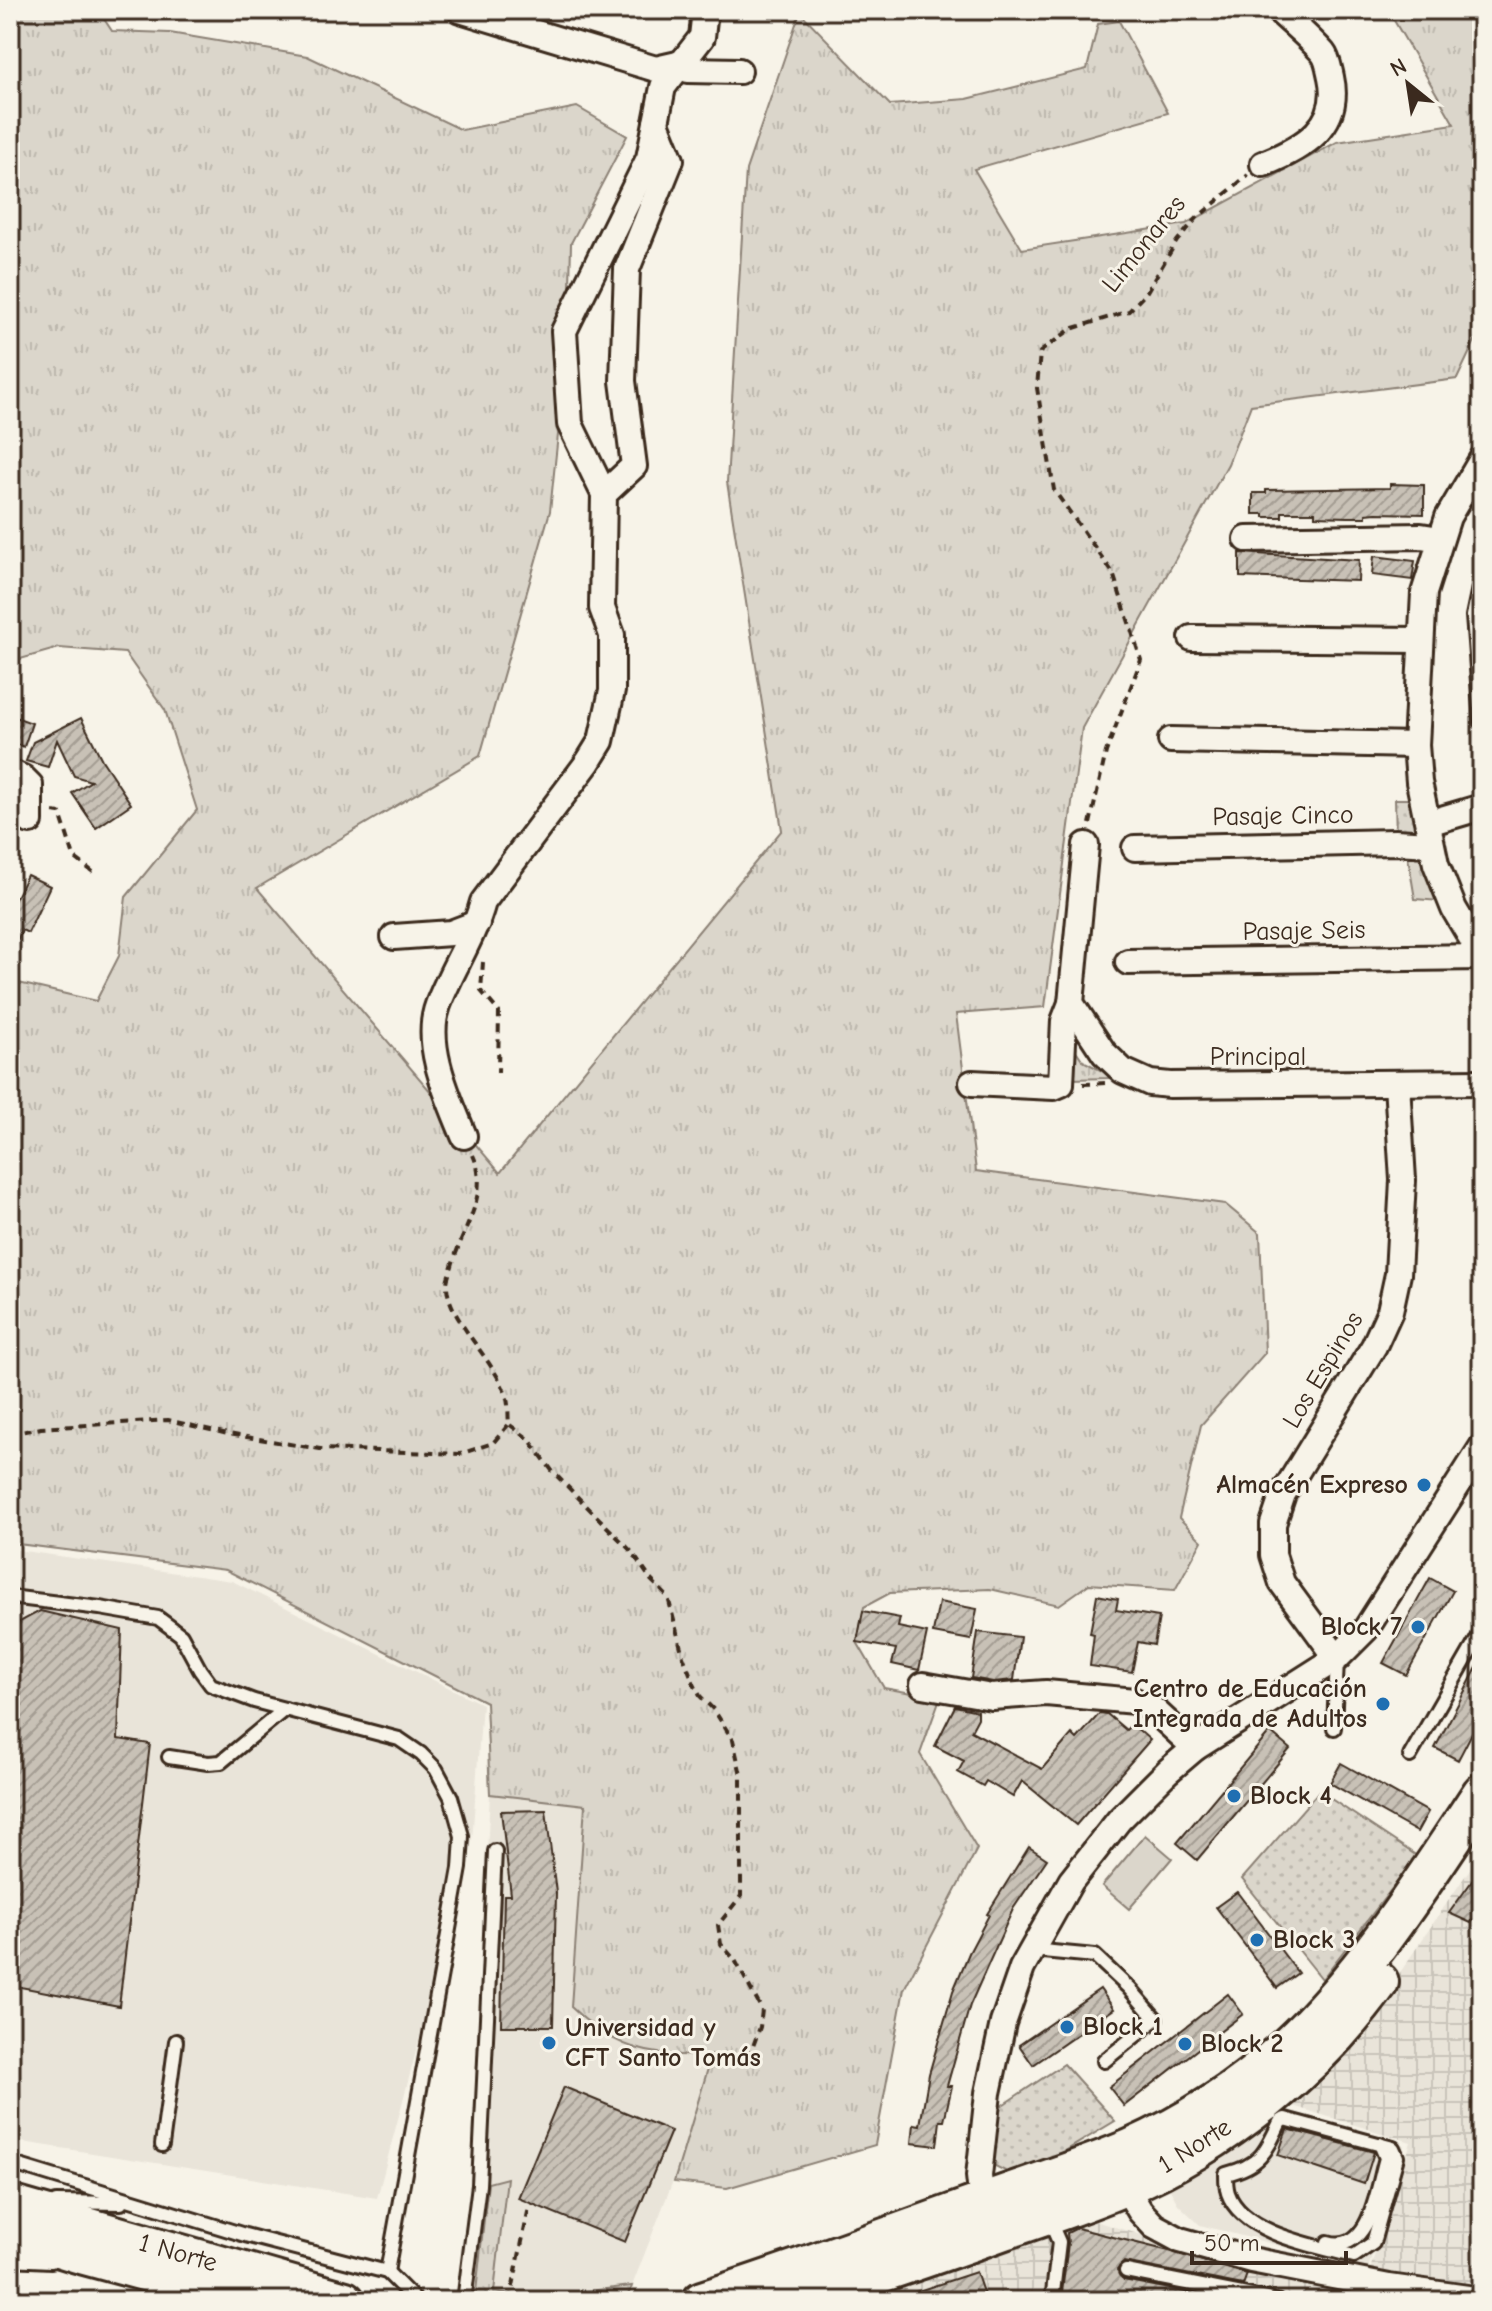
<svg xmlns="http://www.w3.org/2000/svg" width="1492" height="2311" font-family="'Comic Neue',sans-serif">
<style>
.built{fill:#e9e4d9}
.industrial{fill:url(#industrial-grid)}
.grass{fill:url(#grass-tufts);stroke:#8b8074;stroke-width:2}
.park{fill:url(#park-dots);stroke:#8b8074;stroke-width:2}
.pitch{fill:#dbd6cb;stroke:#8b8074;stroke-width:2}
.building{fill:url(#building-hatch);stroke:#3b2a1e;stroke-width:2}
.lines{fill:none;stroke-linecap:round;stroke-linejoin:round}
.lane-casing{stroke:#3b2a1e;stroke-width:18}
.street-casing{stroke:#3b2a1e;stroke-width:30}
.primary-casing{stroke:#3b2a1e;stroke-width:44}
.highway-casing{stroke:#3b2a1e;stroke-width:50}
.path{stroke:#3b2a1e;stroke-width:4;stroke-dasharray:8 6;stroke-linecap:butt}
.lane{stroke:#f7f3e8;stroke-width:12}
.street{stroke:#f7f3e8;stroke-width:24}
.primary{stroke:#f7f3e8;stroke-width:38}
.highway{stroke:#f7f3e8;stroke-width:44}
.poi-dot{fill:#1f6fb2;stroke:#f7f3e8;stroke-width:3}
.labels{text-anchor:middle;dominant-baseline:central;stroke-width:6;stroke-linejoin:round;paint-order:stroke}
.street-label{font-size:26px;fill:#3b2a1e;stroke:#f7f3e8}
.poi-label{font-size:26px;font-weight:bold;fill:#3b2a1e;stroke:#f7f3e8;text-anchor:start}
</style>
<defs>
<pattern id="industrial-grid" width="8" height="8" patternUnits="userSpaceOnUse" patternTransform="scale(2)"><rect width="8" height="8" fill="#e9e4d9"/><path d="M0 4h8M4 0v8" fill="none" stroke="#c9c4ba"/></pattern>
<pattern id="grass-tufts" width="24" height="20" patternUnits="userSpaceOnUse" patternTransform="scale(2)"><rect width="24" height="20" fill="#dbd6cb"/><path d="M3 7l-1-3M5 7V3M7 7l1-3M15 17l-1-3M17 17v-4M19 17l1-3" fill="none" stroke="#bdb8ae"/></pattern>
<pattern id="park-dots" width="8" height="8" patternUnits="userSpaceOnUse" patternTransform="scale(2)"><rect width="8" height="8" fill="#dbd6cb"/><path d="M2 2h.1M6 6h.1" fill="none" stroke="#bdb8ae" stroke-width="1.8" stroke-linecap="round"/></pattern>
<pattern id="building-hatch" width="6" height="6" patternUnits="userSpaceOnUse" patternTransform="scale(2)"><rect width="6" height="6" fill="#c8c1b6"/><path d="M-1 1l2-2M0 6l6-6M5 7l2-2" fill="none" stroke="#a49d93"/></pattern>
</defs>
<rect width="100%" height="100%" fill="#f7f3e8"/>
<filter id="ink" filterUnits="userSpaceOnUse"><feTurbulence type="fractalNoise" baseFrequency=".0125" numOctaves="2"/><feDisplacementMap in="SourceGraphic" scale="16" xChannelSelector="R" yChannelSelector="G"/><feConvolveMatrix kernelMatrix="1 2 1 2 8 2 1 2 1" color-interpolation-filters="sRGB"/></filter>
<g filter="url(#ink)">
<g class="built">
<polygon points="10,1549 232,1581 482,1704 472,1841 377,2198 10,2140"/>
<polygon points="490,1794 585,1805 571,2007 597,2030 628,2047 669,2057 712,2055 687,2145 632,2286 572,2293 494,2293 507,2179 470,2185"/>
<polygon points="1278,2107 1404,2145 1368,2269 1200,2225 1178,2204 1169,2188 1230,2149"/>
</g>
<polygon class="industrial" points="1482,1851 1482,2301 843,2301 1081,2217 1179,2246 1362,2294 1411,2142 1283,2103 1343,2057"/>
<g class="grass">
<path d="M 10,10 L 98,10 L 112,31 L 170,33 L 307,56 L 462,130 L 577,107 L 627,136 L 571,243 L 569,329 L 550,511 L 480,756 L 257,888 L 500,1173 L 782,830 L 727,482 L 746,170 L 800,12 L 890,105 L 967,99 L 1087,69 L 1098,24 L 1119,21 L 1168,113 L 974,169 L 1022,249 L 1186,224 L 1337,142 L 1454,124 L 1388,10 L 1482,10 L 1482,326 L 1457,379 L 1251,405 L 1228,464 L 1082,728 L 1045,1007 L 956,1014 L 976,1171 L 1225,1204 L 1260,1233 L 1265,1353 L 1201,1425 L 1179,1518 L 1202,1541 L 1175,1590 L 1089,1584 L 1059,1605 L 990,1589 L 890,1593 L 864,1607 L 857,1642 L 884,1688 L 940,1698 L 920,1754 L 977,1849 L 904,1989 L 875,2145 L 727,2188 L 674,2182 L 712,2055 C 653,2058 615,2050 571,2007 L 585,1805 L 490,1794 L 486,1702 L 226,1570 L 10,1543 L 10,981 L 96,1001 L 119,956 L 126,897 L 197,810 L 165,710 L 125,653 L 59,648 L 10,662 Z"/>
<polygon points="1408,857 1425,858 1440,901 1415,899"/>
<polygon points="1066,1035 1083,1061 1108,1074 1109,1078 1071,1079"/>
<polygon points="507,2178 494,2292 506,2294 505,2301 475,2301 488,2183"/>
<polygon points="632,2286 627,2301 524,2301 525,2294 572,2293"/>
</g>
<g class="park">
<polygon points="1395,799 1415,799 1416,836 1396,837"/>
<polygon points="1319,1791 1417,1856 1322,1979 1242,1879"/>
<polygon points="1064,2064 1115,2121 1055,2157 1009,2173 991,2164 1001,2106"/>
</g>
<polygon class="pitch" points="1145,1835 1172,1858 1129,1909 1102,1886"/>
<g class="building">
<polygon points="1390,484 1424,485 1424,514 1376,513 1366,514 1366,517 1348,517 1315,516 1315,512 1282,512 1282,517 1264,517 1264,514 1253,514 1253,493 1266,493 1266,490 1390,488"/>
<polygon points="1240,553 1359,560 1358,581 1240,577"/>
<polygon points="1374,556 1415,561 1412,580 1372,575"/>
<polygon points="10,715 32,723 24,747 10,742"/>
<polygon points="81,718 102,760 131,804 96,828 72,793 91,781 74,776 57,740 48,767 26,761 33,742"/>
<polygon points="27,875 50,886 28,933 22,930 10,956 10,909"/>
<polygon points="1430,1578 1453,1591 1406,1675 1383,1663"/>
<polygon points="1097,1595 1118,1599 1116,1610 1159,1617 1154,1645 1138,1642 1132,1672 1090,1666 1094,1634 1090,1633"/>
<polygon points="939,1602 977,1609 971,1640 933,1633"/>
<polygon points="40,1611 122,1630 118,1739 150,1744 119,2006 10,1985 10,1627"/>
<polygon points="863,1611 900,1618 898,1627 927,1633 919,1670 892,1664 896,1649 857,1642"/>
<polygon points="978,1632 1020,1637 1014,1680 993,1682 971,1678"/>
<polygon points="1482,1658 1482,1714 1458,1760 1435,1748"/>
<polygon points="955,1706 978,1711 978,1718 971,1731 1042,1769 1072,1734 1077,1739 1100,1713 1107,1714 1126,1730 1132,1724 1150,1740 1076,1825 1022,1781 1013,1797 986,1781 983,1786 958,1772 964,1761 935,1746"/>
<polygon points="1270,1732 1290,1749 1197,1860 1177,1843"/>
<polygon points="1341,1763 1428,1812 1417,1832 1330,1783"/>
<polygon points="546,1810 556,1893 553,2026 501,2026 504,1895 511,1895 501,1811"/>
<polygon points="1029,1847 1047,1859 1013,1909 970,2005 947,2086 952,2086 944,2121 940,2121 937,2146 912,2143 914,2124 920,2125 929,2074 953,1991 969,1953 989,1915 987,1914"/>
<polygon points="1482,1867 1482,1907 1471,1923 1449,1913"/>
<polygon points="1237,1892 1298,1973 1277,1988 1216,1907"/>
<polygon points="1100,1989 1114,2009 1033,2065 1019,2045"/>
<polygon points="1228,1994 1243,2014 1124,2106 1109,2087"/>
<polygon points="564,2087 671,2131 625,2242 518,2198"/>
<polygon points="1287,2129 1374,2152 1364,2184 1278,2155"/>
<polygon points="1077,2228 1169,2251 1247,2274 1243,2285 1124,2262 1117,2270 1124,2280 1231,2301 1061,2301 1068,2243 1067,2233"/>
<polygon points="976,2272 986,2301 897,2301 897,2298"/>
</g>
<g class="lines">
<defs>
<g id="lane">
<polyline points="1481,722 1473,616 1482,573"/>
<polyline points="10,1597 100,1608 158,1618 181,1635 200,1670 211,1685 254,1701 399,1739 421,1754 436,1769 451,1797 462,1836 460,1868 387,2272"/>
<polyline points="1334,1728 1337,1659"/>
<polyline points="1410,1756 1482,1631"/>
<polyline points="169,1757 208,1763 221,1762 285,1709"/>
<polyline points="1032,1950 1095,1956 1129,1988 1156,2019 1104,2061"/>
<path d="M 1285,2119 L 1393,2148 L 1397,2157 L 1373,2243 L 1354,2256 C 1317,2246 1242,2234 1228,2193 C 1226,2187 1226,2179 1226,2174 C 1260,2166 1266,2152 1280,2122 Z"/>
<polyline points="162,2145 176,2041"/>
<polyline points="10,2163 245,2235 387,2272 416,2301"/>
<polyline points="56,2202 121,2203"/>
<polyline points="1048,2217 1059,2242 1052,2301"/>
<path d="M 1328,2242 C 1371,2255 1377,2187 1386,2158 L 1380,2144"/>
<polyline points="10,2259 51,2261"/>
<polyline points="1126,2271 1277,2301"/>
<polyline points="464,2301 479,2185 495,1851"/>
</g>
<g id="street">
<polyline points="460,10 656,69 678,64"/>
<polyline points="678,64 688,70 739,71"/>
<path d="M 1263,164 C 1303,148 1342,126 1331,77 C 1329,69 1328,59 1323,53 C 1310,38 1293,24 1278,10"/>
<polyline points="1482,459 1448,517 1424,593 1416,745 1419,782 1436,864 1454,909 1482,956"/>
<polyline points="604,494 570,424 564,331 649,158 663,87 702,37 705,10"/>
<polyline points="1247,539 1421,536 1440,539"/>
<polyline points="1192,638 1420,640"/>
<polyline points="1171,740 1416,745"/>
<polyline points="10,772 23,778 30,785 30,821"/>
<polyline points="1428,823 1482,807"/>
<polyline points="1086,845 1071,1003 1104,1053 1123,1071 1150,1083 1170,1085 1482,1082"/>
<polyline points="1135,848 1395,842 1431,844"/>
<polyline points="394,937 451,933 477,923"/>
<polyline points="1128,962 1482,957"/>
<polyline points="972,1083 1054,1087 1061,1084 1064,1021 1071,1003"/>
<path d="M 464,1136 C 449,1099 423,1045 438,1005 C 451,970 473,939 483,902 L 588,762 L 601,741 L 612,691 L 612,635 L 602,608 L 604,494 L 634,466 L 623,381 L 627,269 L 671,160 L 656,123"/>
<polyline points="1337,1658 1282,1583 1273,1555 1273,1524 1283,1494 1374,1346 1390,1311 1398,1274 1403,1180 1397,1084"/>
<polyline points="923,1685 992,1697 1046,1693 1135,1701 1154,1710 1195,1748"/>
<polyline points="1115,2181 1125,2186 1140,2211 1154,2226 1180,2240 1251,2260 1389,2287 1482,2300"/>
<polyline points="983,2213 979,2176 988,2093 1003,2023 1022,1968 1071,1881 1119,1820 1168,1771 1195,1748 1337,1658 1366,1629 1482,1447"/>
</g>
<g id="primary">
<polyline points="10,2205 345,2301"/>
<path d="M 702,2301 C 795,2271 885,2238 976,2205 C 1027,2186 1080,2170 1130,2149 C 1186,2124 1242,2088 1287,2047 C 1364,1976 1425,1879 1482,1793"/>
<path d="M 796,2301 C 866,2278 935,2255 1004,2230 C 1044,2216 1085,2203 1124,2186 C 1223,2145 1317,2068 1379,1982"/>
</g>
<polyline id="highway" points="10,2229 78,2250 266,2301"/>
</defs>
<use href="#lane" class="lane-casing"/>
<use href="#street" class="street-casing"/>
<use href="#primary" class="primary-casing"/>
<use href="#highway" class="highway-casing"/>
<g class="path">
<polyline points="53,812 60,813 74,857 93,872"/>
<polyline points="1090,824 1106,752 1141,660 1113,573 1054,490 1037,388 1040,352 1071,329 1129,311 1146,293 1177,241 1197,218 1248,175"/>
<polyline points="483,962 481,991 499,1012 498,1073"/>
<polyline points="1083,1084 1106,1083"/>
<polyline points="510,1425 529,1439 553,1472 632,1552 651,1580 668,1597 683,1656 694,1684 700,1696 714,1710 733,1740 741,1775 741,1896 718,1925 721,1944 735,1960 762,2010 760,2027 748,2060"/>
<path d="M 10,1434 L 41,1428 L 168,1420 L 228,1434 L 320,1449 L 460,1454 L 493,1443 L 509,1424 C 508,1416 509,1407 507,1399 C 499,1364 446,1319 447,1284 C 447,1279 450,1272 452,1266 C 462,1228 491,1195 473,1155"/>
<polyline points="510,2301 529,2207"/>
</g>
<use href="#lane" class="lane"/>
<use href="#street" class="street"/>
<use href="#primary" class="primary"/>
<use href="#highway" class="highway"/>
</g>
</g>
<g class="poi-dot">
<circle cx="1424" cy="1485" r="8"/>
<circle cx="1418" cy="1627" r="8"/>
<circle cx="1383" cy="1704" r="8"/>
<circle cx="1234" cy="1796" r="8"/>
<circle cx="1257" cy="1940" r="8"/>
<circle cx="1067" cy="2027" r="8"/>
<circle cx="549" cy="2043" r="8"/>
<circle cx="1185" cy="2044" r="8"/>
</g>
<g class="labels">
<g class="street-label">
<text transform="translate(1144 244) rotate(-51)">Limonares</text>
<text transform="translate(1283 816) rotate(-1)">Pasaje Cinco</text>
<text transform="translate(1304 931) rotate(-1)">Pasaje Seis</text>
<text x="1258" y="1057">Principal</text>
<text transform="translate(1323 1370) rotate(-59)">Los Espinos</text>
<text transform="translate(1195 2146) rotate(-32)">1 Norte</text>
<text transform="translate(178 2253) rotate(16)">1 Norte</text>
</g>
<g class="poi-label">
<text x="1408" y="1485" text-anchor="end">Almacén Expreso</text>
<text x="1402" y="1627" text-anchor="end">Block 7</text>
<text x="1367" y="1689" text-anchor="end">Centro de Educación<tspan x="1367" dy="30">Integrada de Adultos</tspan></text>
<text x="1250" y="1796">Block 4</text>
<text x="1273" y="1940">Block 3</text>
<text x="1083" y="2027">Block 1</text>
<text x="565" y="2028">Universidad y<tspan x="565" dy="30">CFT Santo Tomás</tspan></text>
<text x="1201" y="2044">Block 2</text>
</g>
</g>
<rect width="1492" height="2311" fill="none" stroke="#f7f3e8" stroke-width="40"/>
<rect x="20" y="20" width="1452" height="2271" fill="none" stroke="#3b2a1e" stroke-width="3" filter="url(#ink)"/>
<g transform="translate(1408 84) rotate(330)" stroke="#f7f3e8" stroke-width="6" paint-order="stroke">
<path d="M0-6L14 30L0 20L-14 30Z" fill="#3b2a1e"/>
<text y="-12" font-size="22" font-weight="bold" text-anchor="middle" fill="#3b2a1e">N</text>
</g>
<path d="M1192 2251v12h154v-12" fill="none" stroke="#3b2a1e" stroke-width="4"/>
<text x="1204" y="2251" font-size="24" fill="#3b2a1e" stroke="#f7f3e8" stroke-width="6" paint-order="stroke">50 m</text>
</svg>
